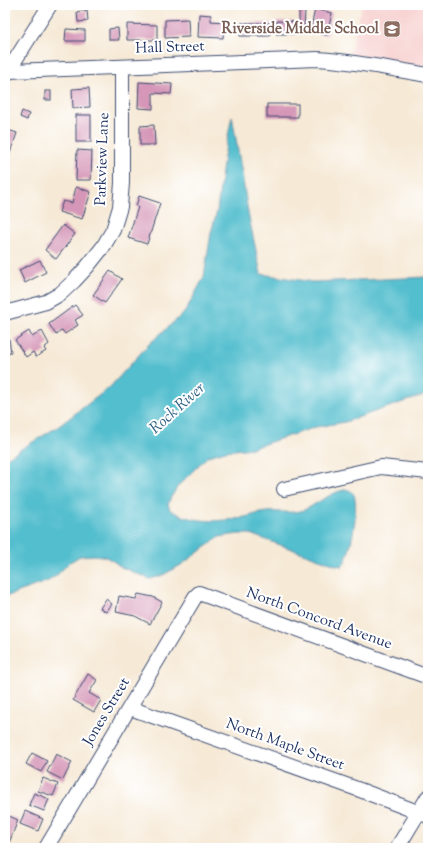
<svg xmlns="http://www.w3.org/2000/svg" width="433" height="853" font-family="'Sorts Mill Goudy',serif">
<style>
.built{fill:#f7d0cf}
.water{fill:#53bece;stroke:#377696}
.building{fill:#d596b7}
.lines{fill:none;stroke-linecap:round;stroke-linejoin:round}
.minor-casing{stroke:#3c4b70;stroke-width:16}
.minor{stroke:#fff;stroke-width:14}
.labels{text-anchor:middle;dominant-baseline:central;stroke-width:4;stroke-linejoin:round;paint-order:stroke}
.education-label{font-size:15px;font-weight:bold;fill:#785e54;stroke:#fff;text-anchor:end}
.street-label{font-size:15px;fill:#1b2f5e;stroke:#fff}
.water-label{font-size:16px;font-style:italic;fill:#2f6185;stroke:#fff}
</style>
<rect width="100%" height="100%" fill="#fff"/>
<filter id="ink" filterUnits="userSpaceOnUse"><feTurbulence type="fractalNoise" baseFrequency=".025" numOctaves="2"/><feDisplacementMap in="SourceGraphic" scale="8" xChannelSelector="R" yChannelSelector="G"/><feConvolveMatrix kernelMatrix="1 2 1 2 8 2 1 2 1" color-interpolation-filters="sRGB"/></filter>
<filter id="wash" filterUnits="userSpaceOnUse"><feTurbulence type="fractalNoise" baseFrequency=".012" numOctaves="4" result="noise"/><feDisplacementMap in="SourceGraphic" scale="16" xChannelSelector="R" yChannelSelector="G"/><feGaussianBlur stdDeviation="0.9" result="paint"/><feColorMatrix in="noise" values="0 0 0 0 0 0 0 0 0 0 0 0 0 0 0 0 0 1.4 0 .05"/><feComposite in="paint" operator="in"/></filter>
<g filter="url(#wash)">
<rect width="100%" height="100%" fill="#f6e9d5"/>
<polygon class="built" points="362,5 428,5 428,67 350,54"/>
<path class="water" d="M 232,116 L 242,174 L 248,213 L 261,274 L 313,282 L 428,277 L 428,394 L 397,404 L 345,422 L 316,427 L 252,448 L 225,451 L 208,456 L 178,486 L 171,497 L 168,504 L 170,510 C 193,523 215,522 241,518 C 249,516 258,513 267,512 C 280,511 292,514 304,510 C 315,505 334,491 344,490 C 349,489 352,491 354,495 C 359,508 351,556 342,566 L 336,565 L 250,534 L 238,534 L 219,537 L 181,565 L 161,576 L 150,579 L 121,567 L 113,561 L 106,557 L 94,555 L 80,556 L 70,562 L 57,575 L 48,581 L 5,597 L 5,459 L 59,426 L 110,387 L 148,345 L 185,312 L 204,277 L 211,233 L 217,211 L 224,156 Z"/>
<g id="blocks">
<g class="building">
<polygon points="299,9 305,9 304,34 276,34 277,21 299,22"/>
<polygon points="315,9 332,13 327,35 310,32"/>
<polygon points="87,10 88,21 78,22 77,12"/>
<polygon points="199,14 211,15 211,21 224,22 223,38 198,37"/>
<polygon points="188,19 189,37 165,38 165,20"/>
<polygon points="241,23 270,23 270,36 240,36"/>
<polygon points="127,24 157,25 157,40 127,40"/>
<polygon points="118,28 119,40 109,40 109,29"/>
<polygon points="66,29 85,30 85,41 65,41"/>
<polygon points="139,82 172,84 171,94 153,93 153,109 138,108"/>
<polygon points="89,88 90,107 73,108 72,89"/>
<rect x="45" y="91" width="6" height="9"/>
<rect x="267" y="104" width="31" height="13"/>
<polygon points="22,111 29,114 27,120 20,117"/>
<rect x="76" y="115" width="15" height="27"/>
<polygon points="154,125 155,145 140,145 140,126"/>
<polygon points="5,129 17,133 9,156 5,155"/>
<polygon points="77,150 92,151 91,180 76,180"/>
<polygon points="76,187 91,192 82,219 59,212 63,201 72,203"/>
<polygon points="139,196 160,203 147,244 128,238 138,207 136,206"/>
<polygon points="63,225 75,234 56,259 45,250"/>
<polygon points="40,260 46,272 25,283 19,270"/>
<polygon points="110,271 122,279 105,303 93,295"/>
<polygon points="75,305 83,315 75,320 78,325 65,334 62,330 56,335 49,324"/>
<polygon points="29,331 32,337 42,331 49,344 44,348 46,351 36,357 33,352 26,357 15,340"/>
<polygon points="5,339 9,339 11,352 5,353"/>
<polygon points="138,594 153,597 162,602 150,624 135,616 116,612 119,596 136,599"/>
<polygon points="106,599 112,604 106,612 100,608"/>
<polygon points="88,674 97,680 89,693 101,700 94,712 73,700"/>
<polygon points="32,753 47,761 41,772 26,764"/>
<polygon points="56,754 72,762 63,780 47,772"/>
<polygon points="43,778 58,784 53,796 38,791"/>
<polygon points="34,793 49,799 44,811 29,805"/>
<polygon points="25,811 43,819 38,831 20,824"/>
<polygon points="9,816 18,820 9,843 5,841 5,826"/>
</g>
</g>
</g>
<g filter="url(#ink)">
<use href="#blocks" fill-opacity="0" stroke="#3c4b70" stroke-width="1"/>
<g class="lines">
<defs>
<g id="minor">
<path d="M 5,70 L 8,71 L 39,70 L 317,59 C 354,61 391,69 428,75"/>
<polyline points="5,76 50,5"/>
<polyline points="5,313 46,302 60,294 74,281 87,267 103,247 113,230 120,207 122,183 122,67"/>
<polyline points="284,489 381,467 428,472"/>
<polyline points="130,708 360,790 428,816"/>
<polyline points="46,848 195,597 199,593 428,677"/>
<polyline points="397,848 428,797"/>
</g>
</defs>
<use href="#minor" class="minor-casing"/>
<use href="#minor" class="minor"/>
</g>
</g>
<defs>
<symbol id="school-square" viewBox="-11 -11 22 22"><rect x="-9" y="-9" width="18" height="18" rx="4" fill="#8d6e63" stroke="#fff"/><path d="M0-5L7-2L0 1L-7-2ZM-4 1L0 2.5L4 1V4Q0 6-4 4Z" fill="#fff"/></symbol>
</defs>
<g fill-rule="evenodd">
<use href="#school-square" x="382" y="19" width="20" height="20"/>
</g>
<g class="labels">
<g class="education-label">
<text x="379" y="29">Riverside Middle School</text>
</g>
<g class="street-label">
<text transform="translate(170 48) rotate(-2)">Hall Street</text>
<text transform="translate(103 159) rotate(-88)">Parkview Lane</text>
<text transform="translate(319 619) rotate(20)">North Concord Avenue</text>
<text transform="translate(107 712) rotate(-59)">Jones Street</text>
<text transform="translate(285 745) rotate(20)">North Maple Street</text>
</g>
<g class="water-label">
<text transform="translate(178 409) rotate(-42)">Rock River</text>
</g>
</g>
<rect width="433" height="853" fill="none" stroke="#fff" stroke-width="20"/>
</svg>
